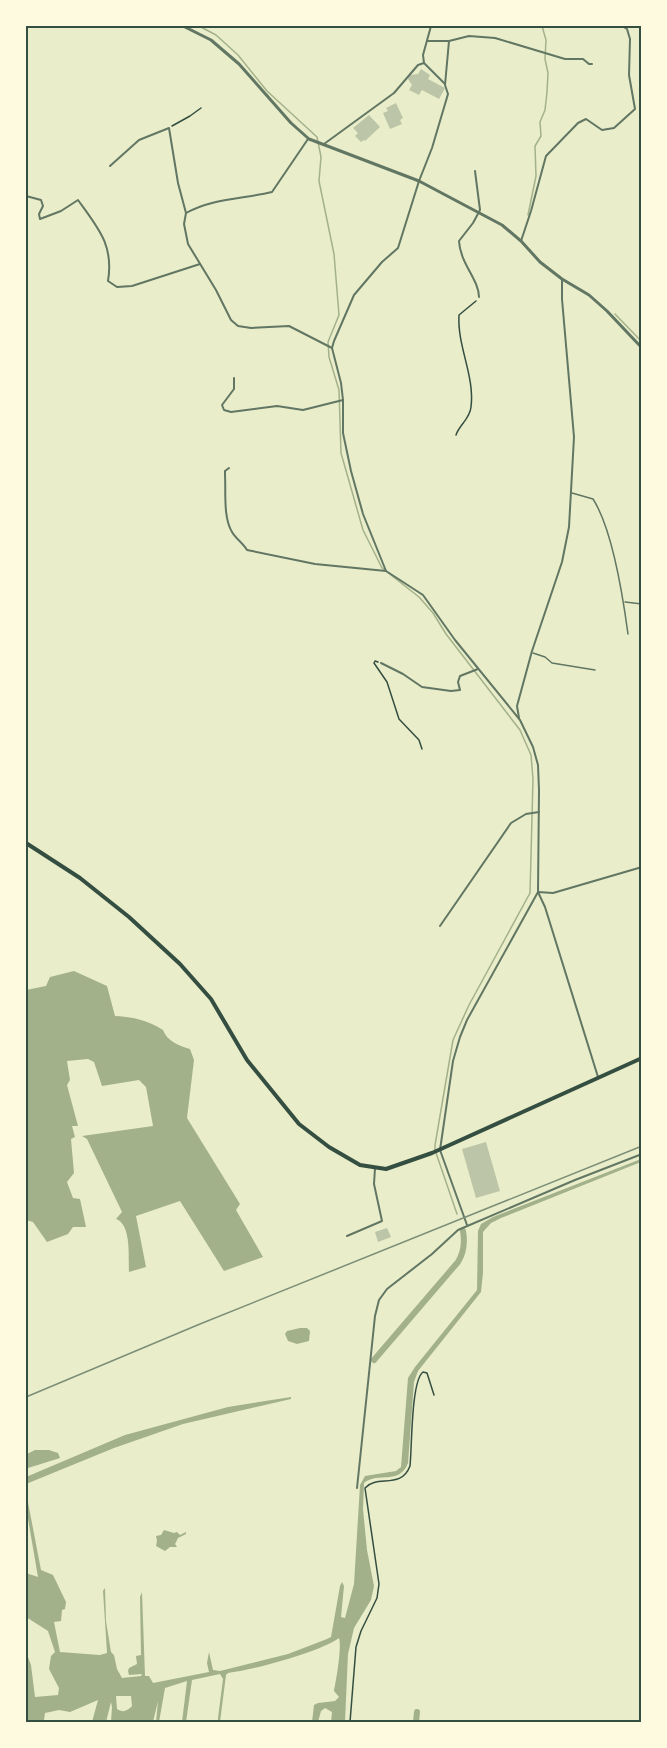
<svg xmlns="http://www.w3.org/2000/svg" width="667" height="1748" font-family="Barlow,sans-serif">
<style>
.water{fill:#a3b18a;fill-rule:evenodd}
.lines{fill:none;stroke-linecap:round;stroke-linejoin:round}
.stream{stroke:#a3b18a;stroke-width:1.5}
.canal{stroke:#a3b18a;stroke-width:6}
.building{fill:#bcc5a7}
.path{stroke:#344e41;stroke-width:1.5}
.service{stroke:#617663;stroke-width:1.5}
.minor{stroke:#617663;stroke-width:2}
.tertiary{stroke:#617663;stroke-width:3}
.primary{stroke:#344e41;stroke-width:4}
.rail{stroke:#7c8e77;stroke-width:1.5}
.neatline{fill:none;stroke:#344e41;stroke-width:2}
</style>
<rect width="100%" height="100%" fill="#e9edc9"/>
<g class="water">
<path d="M 74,971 L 107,986 L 115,1016 C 134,1017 147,1020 163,1030 C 167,1041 179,1046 190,1049 L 194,1060 L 187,1118 L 240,1204 L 236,1210 L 263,1257 L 224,1271 L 180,1201 L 136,1216 L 146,1267 L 129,1272 C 128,1258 132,1225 116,1219 L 122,1212 L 87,1139 L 82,1136 L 153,1126 L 146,1087 L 139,1080 L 102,1086 L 94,1062 L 88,1059 L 67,1061 L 70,1080 L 67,1085 L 78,1126 L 72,1126 L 75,1137 L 71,1139 L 74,1173 L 67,1182 L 73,1198 L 80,1199 L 86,1227 L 73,1227 L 68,1234 L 47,1242 L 33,1222 L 26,1220 L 26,990 L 46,986 L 50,977 Z"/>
<path d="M 641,1159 L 641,1162 L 501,1218 L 491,1223 L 483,1232 L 483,1273 L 481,1292 L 418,1371 L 414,1382 L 408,1463 C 399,1486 378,1471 364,1483 L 363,1509 L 367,1550 L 374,1586 L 371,1600 L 354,1628 L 348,1654 L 345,1722 L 331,1722 L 332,1712 L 325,1708 L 321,1711 L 318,1722 L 312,1722 L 314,1705 L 318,1703 L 335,1701 L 339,1697 L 334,1691 C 336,1681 342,1647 339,1638 C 320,1652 253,1670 228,1673 L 226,1675 L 220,1722 L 218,1722 L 218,1718 L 223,1679 L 220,1674 L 192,1680 L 186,1722 L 182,1722 L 187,1681 L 165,1688 L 159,1722 L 156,1722 L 158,1701 L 153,1722 L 111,1722 L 112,1707 L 111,1702 L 106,1722 L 92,1722 L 98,1700 L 70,1712 L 59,1710 L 45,1713 L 44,1720 L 47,1722 L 28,1722 L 26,1652 L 31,1665 L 35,1697 L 58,1695 L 59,1688 L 49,1669 L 51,1656 L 55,1652 L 48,1631 L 26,1617 L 26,1573 L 38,1577 L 26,1507 L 26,1492 L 41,1570 L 53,1575 L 66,1602 L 65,1609 L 62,1610 L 61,1621 L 54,1622 L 60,1652 L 100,1655 L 107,1653 L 103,1591 L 105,1588 L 106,1621 L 111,1652 L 114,1655 L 117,1669 L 122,1678 L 141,1676 L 142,1674 L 129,1675 L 128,1671 L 129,1668 L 137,1664 L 136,1656 L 141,1655 L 140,1597 L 142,1592 L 145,1676 L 149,1676 L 153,1683 L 209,1672 L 207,1663 L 209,1652 L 213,1670 L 220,1671 L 288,1654 L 327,1639 L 331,1637 L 340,1586 L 342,1582 L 344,1586 L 341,1617 L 345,1618 L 354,1584 L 360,1485 L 365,1476 L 396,1471 L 401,1467 L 408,1378 L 415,1367 L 477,1290 L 478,1231 L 481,1224 L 493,1217 ZM 116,1696 L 131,1696 L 132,1706 C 127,1711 123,1713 117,1709 Z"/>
<polygon points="300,1328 307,1328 310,1331 309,1341 297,1344 288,1341 285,1334 287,1331"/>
<polygon points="291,1397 291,1399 183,1424 114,1448 26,1484 26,1477 125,1435 228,1407"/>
<path d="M 35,1450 L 49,1450 L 58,1453 L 60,1458 L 28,1468 C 26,1463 24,1459 27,1454 Z"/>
<polygon points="164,1530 174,1533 177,1532 180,1535 186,1532 186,1534 178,1538 175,1544 177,1547 170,1547 165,1551 156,1546 157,1541 156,1536 161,1535"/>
</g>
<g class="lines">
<g class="stream">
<polyline points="199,26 216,35 238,55 267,91 317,137 321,157 319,181 334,254 339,315 328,342 329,357 339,390 341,453 363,530 382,568 419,597 433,613 446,634 520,730 531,755 533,779 530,893 469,1005 453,1040 435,1145 435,1150 457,1214"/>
<polyline points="528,215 536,176 535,146 541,136 540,122 545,110 547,92 548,73 545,59 546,40 542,26"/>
<polyline points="615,314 642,342"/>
</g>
<g class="canal">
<path d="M 374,1360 L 458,1262 C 464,1252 465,1242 463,1231"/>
<polyline points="416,1722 417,1712"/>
</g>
</g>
<g class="building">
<polygon points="421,69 430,75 428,79 445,88 439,99 422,90 419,95 409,90 412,85 408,79 410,75 418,74"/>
<polygon points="396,103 403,118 400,120 402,124 390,129 383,113 388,111 386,108"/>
<polygon points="369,115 380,127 365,141 364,140 361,142 355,136 358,133 353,128"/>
<polygon points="486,1142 500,1191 476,1198 462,1149"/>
<polygon points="387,1228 391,1237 378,1242 375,1232"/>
</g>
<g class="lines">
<g class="path">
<polyline points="172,126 190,116 201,108"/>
<path d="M 456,435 C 459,425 470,419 471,407 C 475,376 457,346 459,315 L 476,301"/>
<polyline points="378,662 375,661 374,663 387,682 399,719 419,740 422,749"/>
<path d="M 350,1722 L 356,1647 L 361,1631 L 377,1598 L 379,1584 L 365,1488 C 377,1474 401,1490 410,1466 C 412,1448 411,1381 423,1372 L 427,1373 L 434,1395"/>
</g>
<g class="service">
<path d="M 572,493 L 593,499 C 613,530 623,597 628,634"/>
<polyline points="625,602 642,604"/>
<polyline points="533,653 545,657 552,663 595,670"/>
</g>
<g class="minor">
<polyline points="427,41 449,41 469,36 495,38 565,59 583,59 589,64 592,64"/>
<polyline points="449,41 445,85 448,94 432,148 419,181 398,248 382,262 354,295 334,341 332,348 341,383 343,400 343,433 351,471 363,514 386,571 423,595 455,640 520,720 533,747 538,765 539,790 538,892 545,907 598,1077"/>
<polyline points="424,63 423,55 431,26"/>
<polyline points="424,63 445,84"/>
<polyline points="324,144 394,93 418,65 424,63"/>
<polyline points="110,166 139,140 169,128 178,183 186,213 184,224 188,244 216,290 231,320 238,326 251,328 289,326 332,348"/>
<path d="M 475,171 L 480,210 L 473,223 L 459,241 C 460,263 479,280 479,297"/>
<path d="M 26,196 L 41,200 L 43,206 L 39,214 L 40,219 L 61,211 L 78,200 C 98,228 114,245 108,281 L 117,287 L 132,286 L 200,264"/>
<path d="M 186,213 C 213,198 243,199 272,192 L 308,139"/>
<polyline points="521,241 531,211 546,156 578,123 586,119 602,130 614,128 635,109 629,75 630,39 627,29 622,26"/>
<polyline points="234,378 234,389 222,405 224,410 231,412 277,406 303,410 343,400"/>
<path d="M 229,468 L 225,471 L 225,475 C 226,492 223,517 232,532 C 236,539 243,543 247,550 L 315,564 L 386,571"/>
<polyline points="381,663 403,674 422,687 451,691 460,690 458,682 460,676 478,669"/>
<polyline points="519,718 517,706 532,651 562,562 569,527 574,437 562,299 562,279"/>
<polyline points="440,926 511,823 526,814 539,812"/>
<polyline points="467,1225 440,1150 453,1061 460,1037 467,1020 538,892 553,893 642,867"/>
<polyline points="347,1236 382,1221 374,1184 375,1168"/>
<polyline points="357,1488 375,1316 379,1300 387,1289 432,1254 458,1230 575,1180 642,1154"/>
</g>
<polyline class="tertiary" points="183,26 211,40 239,64 291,123 309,139 419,181 502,225 521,241 540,262 562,279 589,295 607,311 642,348"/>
<polyline class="primary" points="26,843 80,878 129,917 180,964 211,999 247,1060 299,1124 329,1147 360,1165 386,1169 432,1153 642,1058"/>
<polyline class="rail" points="26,1397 200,1324 642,1146"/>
</g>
<rect width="667" height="1748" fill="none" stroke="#fefae0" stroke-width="54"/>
<rect x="27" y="27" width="613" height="1694" class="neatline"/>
</svg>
